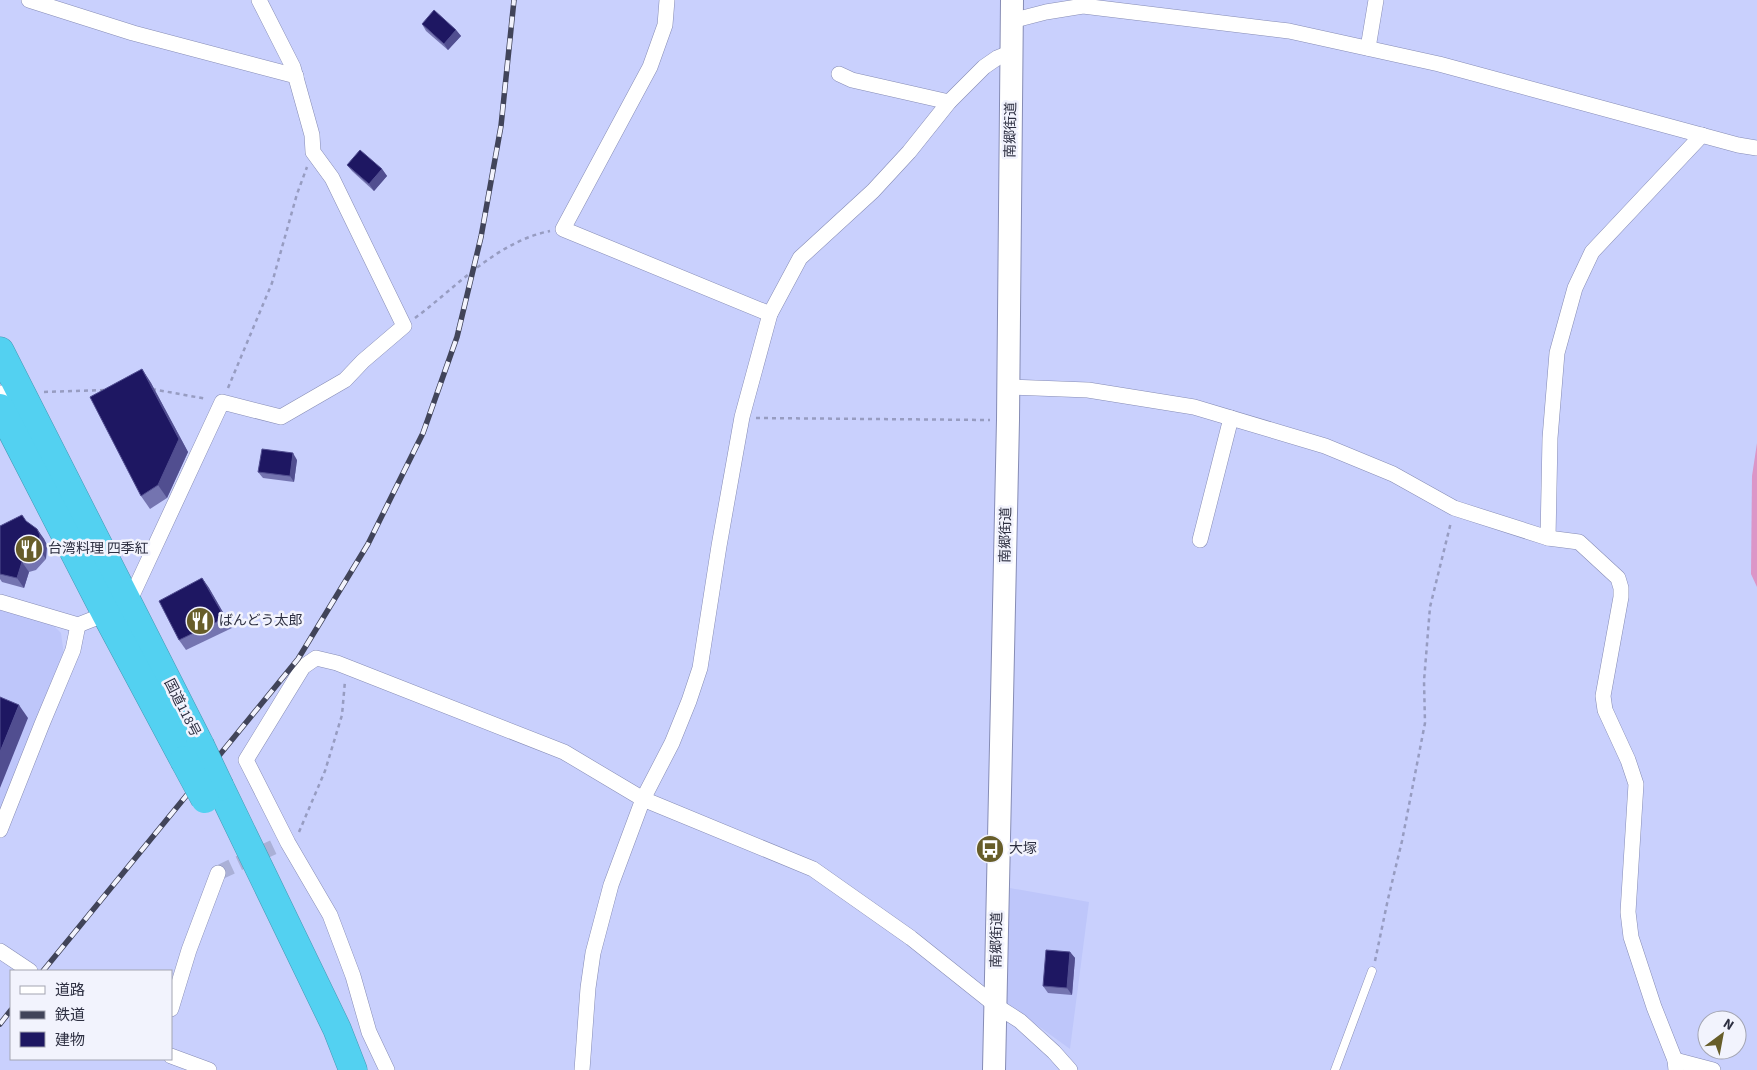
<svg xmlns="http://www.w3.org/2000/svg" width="1757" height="1070" font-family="'Source Sans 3','Noto Sans JP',sans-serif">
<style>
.built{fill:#bec6fa}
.green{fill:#dc96c7}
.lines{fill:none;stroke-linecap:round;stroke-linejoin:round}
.street-tunnel{stroke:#aab0d7;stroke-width:15;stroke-dasharray:15 8;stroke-linecap:butt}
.lane-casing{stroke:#868cb5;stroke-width:9}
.street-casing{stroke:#868cb5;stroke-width:16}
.secondary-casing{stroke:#868cb5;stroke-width:24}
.highway-casing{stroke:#4698b3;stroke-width:29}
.path{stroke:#979cc1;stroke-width:2.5;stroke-dasharray:4 4;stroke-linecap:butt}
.lane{stroke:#fff;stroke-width:8}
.street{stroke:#fff;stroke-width:15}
.secondary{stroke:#fff;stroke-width:22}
.highway{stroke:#53d1f1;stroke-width:28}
.rail-casing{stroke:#414459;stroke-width:5.5}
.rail{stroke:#f2f3fd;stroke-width:4;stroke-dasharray:11;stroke-linecap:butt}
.highway-bridge-casing{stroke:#4698b3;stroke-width:29;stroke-linecap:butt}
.highway-bridge{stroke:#53d1f1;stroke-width:28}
.wall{fill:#7474b0}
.shaded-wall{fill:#514e90}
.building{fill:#1e1762;stroke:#514e90}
.labels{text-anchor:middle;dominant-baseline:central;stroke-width:5;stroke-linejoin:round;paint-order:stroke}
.street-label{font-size:14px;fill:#2d2f41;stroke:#f2f3fd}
.poi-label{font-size:14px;fill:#2d2f41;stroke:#f2f3fd;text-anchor:start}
</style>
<rect width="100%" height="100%" fill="#c9d0fd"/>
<g class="built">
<polygon points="0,608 51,623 61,633 64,655 0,812"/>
<polygon points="1004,887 1089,902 1070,1049 1001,999"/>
</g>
<polygon class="green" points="1757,443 1757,587 1751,574 1752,476"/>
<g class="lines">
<polyline class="street-tunnel" points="218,873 278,845"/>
<defs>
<polyline id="lane" points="1335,1070 1372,971"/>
<g id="street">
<polyline points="29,0 133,33 296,76"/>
<polyline points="667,0 665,25 650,67 563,229 770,314"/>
<polyline points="1011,21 1046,12 1083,6 1289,31 1439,64 1738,145 1757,148"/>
<polyline points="1368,48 1376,0"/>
<polyline points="839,74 852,80 949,102"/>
<polyline points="1008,387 1088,390 1194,407 1325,446 1393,474 1454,508 1548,538 1579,542 1618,578 1621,588 1621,597 1603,696 1605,710 1628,760 1636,784 1628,912 1631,937 1654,1007 1675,1060 1676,1070"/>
<polyline points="0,393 21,392"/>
<polyline points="1548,538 1550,438 1557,353 1575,288 1592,252 1702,135"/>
<polyline points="1200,540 1231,418"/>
<polyline points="0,602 78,625 106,614 129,602 222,402 281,417 345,380 363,361 404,326 332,178 313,152 312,135 293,67 259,0"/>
<polyline points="0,830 42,724 73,650 78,625"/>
<polyline points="0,951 30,971"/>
<polyline points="171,1009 189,950 218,873"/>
<polyline points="171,1056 209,1070"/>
<polyline points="1675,1060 1713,1070"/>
<polyline points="387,1070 369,1032 353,976 330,915 288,843 246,760 303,667 316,658 337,663 564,752 643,799 813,869 911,938 995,1005 1020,1021 1054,1052 1070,1070"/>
<polyline points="582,1070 588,988 593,953 611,885 643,799 672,743 689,701 700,668 719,546 742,417 770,314 800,258 873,191 909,152 949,102 984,67 997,58 1012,52"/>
</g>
<polyline id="secondary" points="994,1070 1008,420 1012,0"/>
<g id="highway">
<polyline points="0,351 200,745"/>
<polyline points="0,408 106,614 184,760"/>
<polyline points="220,787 337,1029 353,1070"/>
</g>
</defs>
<use href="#lane" class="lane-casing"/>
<use href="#street" class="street-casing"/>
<use href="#secondary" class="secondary-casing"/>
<use href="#highway" class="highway-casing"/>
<g class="path">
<path d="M 415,318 C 458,286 496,242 550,231"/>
<polyline points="228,388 272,283 297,194 307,167"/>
<polyline points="152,389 207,399"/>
<polyline points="44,392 106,390"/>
<polyline points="756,418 990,420"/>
<polyline points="299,832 325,771 342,715 345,681"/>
<polyline points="1375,961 1388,899 1402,841 1425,723 1424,681 1430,607 1451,522"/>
</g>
<use href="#lane" class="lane"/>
<use href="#street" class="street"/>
<use href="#secondary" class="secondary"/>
<use href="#highway" class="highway"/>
<defs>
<g id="rail">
<polyline points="43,971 298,659 368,544 423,433 457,337 481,237 501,126 514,0"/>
<polyline points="0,1024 11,1010"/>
</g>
</defs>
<use href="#rail" class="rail-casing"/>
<use href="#rail" class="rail"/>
<defs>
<g id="highway-bridge">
<polyline points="200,745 220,787"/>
<polyline points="184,760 205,799"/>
</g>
</defs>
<use href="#highway-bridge" class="highway-bridge-casing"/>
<use href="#highway-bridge" class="highway-bridge"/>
</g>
<g class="wall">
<polygon points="422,24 456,30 461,36 448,50 426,31"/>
<polygon points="347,165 382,169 387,176 374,191 352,171"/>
<polygon points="142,369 151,383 188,452 167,498 150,509 141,496"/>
<polygon points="297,460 294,482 263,478 258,472"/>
<polygon points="27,522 37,529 44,539 47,545 46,559 36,570 29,572 24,588 2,582 0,579 0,526"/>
<polygon points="202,578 209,588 232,628 186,650 179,640"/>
<polygon points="1070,952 1075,958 1072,995 1048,993 1043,986"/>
</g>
<g class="shaded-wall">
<polygon points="456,30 461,36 448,50 444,44"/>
<polygon points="382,169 387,176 374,191 369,184"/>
<polygon points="142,369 151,383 188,452 167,498 158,485"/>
<polygon points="293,453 297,460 294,482 290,476"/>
<polygon points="37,529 44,539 47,545 46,559 39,549"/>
<polygon points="22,562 29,572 24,588 17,578"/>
<polygon points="202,578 209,588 232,628 225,618"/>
<polygon points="19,705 28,718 0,788 0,752"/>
<polygon points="1070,952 1075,958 1072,995 1067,988"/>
</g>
<g class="building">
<polygon points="434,10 456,30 444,44 422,24"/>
<polygon points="360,150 382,169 369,184 347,165"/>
<polygon points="142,369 179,439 158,485 141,496 90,397"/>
<polygon points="262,449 293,453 290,476 258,472"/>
<polygon points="22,515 26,521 37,529 40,535 39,549 29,560 22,562 17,578 0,574 0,526"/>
<polygon points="202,578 225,618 179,640 159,601"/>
<polygon points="0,697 19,705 0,752"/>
<polygon points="1046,950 1070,952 1067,988 1043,986"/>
</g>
<defs>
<symbol id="restaurant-disc" viewBox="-11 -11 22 22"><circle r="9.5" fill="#675d29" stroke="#f2f3fd"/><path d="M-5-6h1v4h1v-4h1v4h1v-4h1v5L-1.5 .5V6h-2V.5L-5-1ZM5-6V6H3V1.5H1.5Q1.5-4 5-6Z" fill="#fff"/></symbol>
<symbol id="bus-disc" viewBox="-11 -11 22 22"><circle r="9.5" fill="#675d29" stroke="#f2f3fd"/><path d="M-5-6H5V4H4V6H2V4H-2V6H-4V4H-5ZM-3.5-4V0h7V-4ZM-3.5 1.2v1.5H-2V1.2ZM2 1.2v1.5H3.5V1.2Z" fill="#fff"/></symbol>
</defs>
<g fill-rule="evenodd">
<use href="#restaurant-disc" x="13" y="533" width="32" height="32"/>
<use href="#restaurant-disc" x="184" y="605" width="32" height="32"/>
<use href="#bus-disc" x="974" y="833" width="32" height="32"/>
</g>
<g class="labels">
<g class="street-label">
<text transform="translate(1011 130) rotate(-89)">南郷街道</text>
<text transform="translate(1006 535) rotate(-89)">南郷街道</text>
<text transform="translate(182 708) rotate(63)">国道118号</text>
<text transform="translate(997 940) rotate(-89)">南郷街道</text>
</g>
<g class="poi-label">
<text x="48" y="549">台湾料理 四季紅</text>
<text x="219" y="621">ばんどう太郎</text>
<text x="1009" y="849">大塚</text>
</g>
</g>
<rect x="10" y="970" width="162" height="90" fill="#f2f3fd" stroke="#a3a5b2"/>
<rect x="20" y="986" width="25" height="8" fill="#ffffff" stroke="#a3a5b2"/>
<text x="55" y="995" font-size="15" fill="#2d2f41">道路</text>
<rect x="20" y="1011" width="25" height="8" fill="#414459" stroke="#a3a5b2"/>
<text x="55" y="1020" font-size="15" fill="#2d2f41">鉄道</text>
<rect x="20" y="1032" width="25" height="15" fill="#1e1762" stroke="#a3a5b2"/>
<text x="55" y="1045" font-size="15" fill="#2d2f41">建物</text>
<g transform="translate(1722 1035) rotate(32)"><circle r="24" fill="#f2f3fd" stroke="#a3a5b2"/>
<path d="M0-4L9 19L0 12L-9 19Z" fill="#675d29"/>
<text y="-8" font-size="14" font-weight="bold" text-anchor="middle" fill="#2d2f41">N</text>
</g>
</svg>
